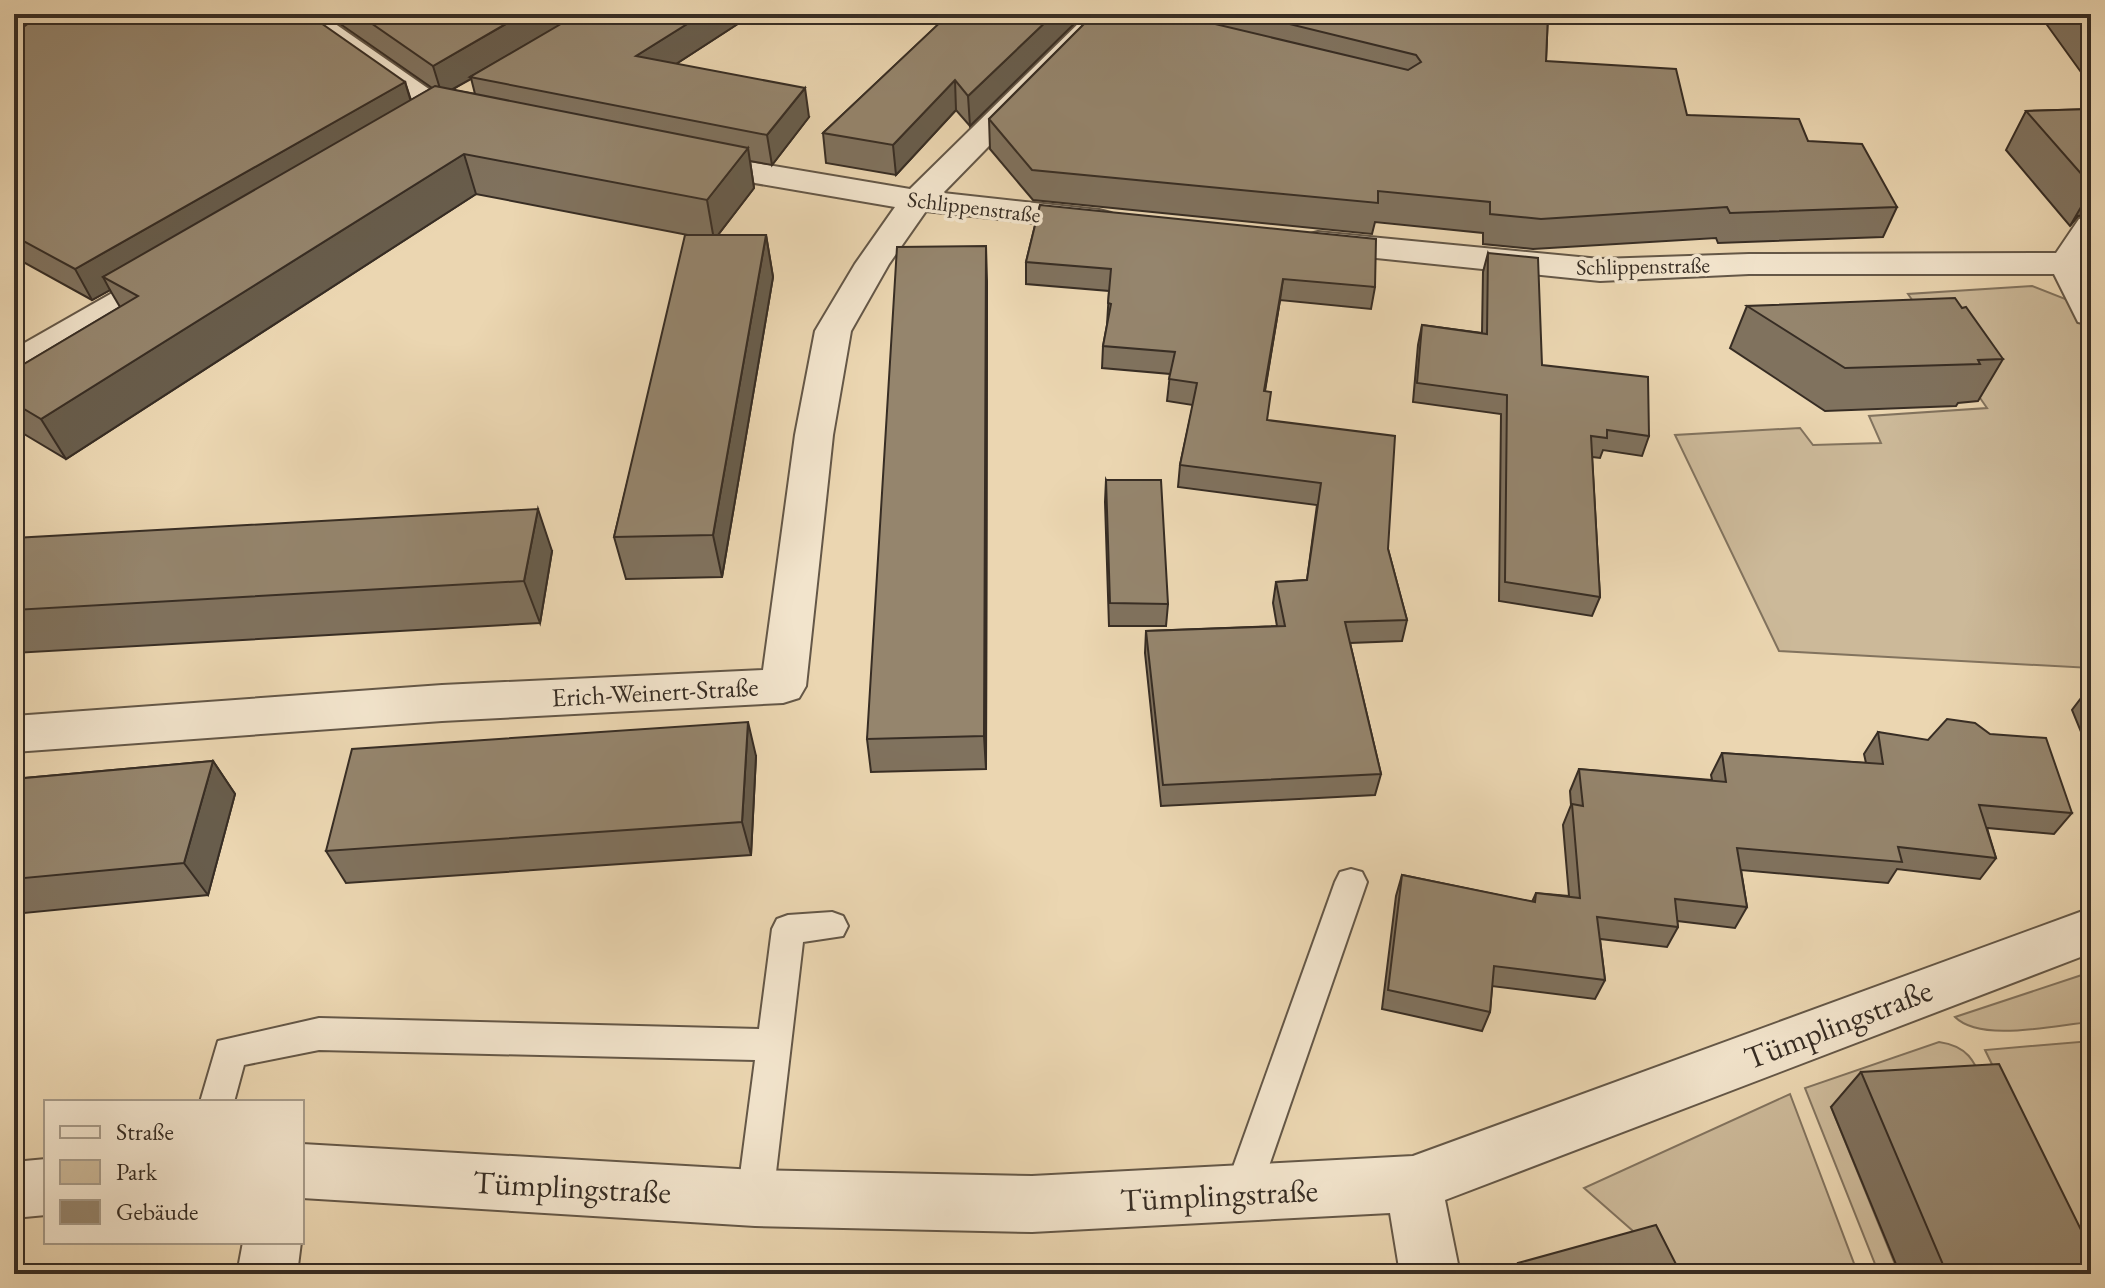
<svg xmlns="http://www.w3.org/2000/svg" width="2105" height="1288" font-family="'EB Garamond',serif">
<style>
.green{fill:#ccb999;stroke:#82735e;stroke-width:2}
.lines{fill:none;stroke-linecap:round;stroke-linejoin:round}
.service-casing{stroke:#645747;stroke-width:4}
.minor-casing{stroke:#645747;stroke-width:4}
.service{fill:#f2e4cc;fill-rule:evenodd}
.minor{fill:#f2e4cc;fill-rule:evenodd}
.wall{fill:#80725e;stroke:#372d24;stroke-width:2;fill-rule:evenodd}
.shaded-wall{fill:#685d4c;stroke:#372d24;stroke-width:2}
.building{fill:#95856d;stroke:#372d24;stroke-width:2}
.labels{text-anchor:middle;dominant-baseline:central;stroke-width:7;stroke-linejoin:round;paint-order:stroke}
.far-street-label{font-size:22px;fill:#372d24;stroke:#f2e4cc}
.street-label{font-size:26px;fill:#372d24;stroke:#f2e4cc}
.near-street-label{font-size:32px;fill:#372d24;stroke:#f2e4cc}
</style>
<rect width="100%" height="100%" fill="#ebd6b1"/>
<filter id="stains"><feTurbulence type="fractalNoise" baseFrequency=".0025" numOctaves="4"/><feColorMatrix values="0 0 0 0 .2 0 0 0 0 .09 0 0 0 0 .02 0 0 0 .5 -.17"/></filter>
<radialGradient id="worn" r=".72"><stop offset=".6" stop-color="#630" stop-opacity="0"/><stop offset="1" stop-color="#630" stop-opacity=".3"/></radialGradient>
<g class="green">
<polygon points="2032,286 2068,300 2091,329 2091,668 1779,651 1675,435 1800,428 1813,445 1881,443 1869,416 1987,408 1908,294"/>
<path d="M 2091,972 L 2091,1022 C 2055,1025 1981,1043 1955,1017 Z"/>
<polygon points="2091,1041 2091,1267 1985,1050"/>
<path d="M 1939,1042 C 1974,1047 1976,1068 1990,1097 L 1831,1107 L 1899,1274 L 1879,1274 L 1805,1088 Z"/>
<polygon points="1790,1094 1858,1274 1682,1274 1584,1188"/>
</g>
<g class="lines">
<defs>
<g id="service">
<polygon points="1351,869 1362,872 1367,882 1259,1195 1254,1208 1241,1213 1228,1208 1223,1195 1335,882 1340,872"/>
<polygon points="832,912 843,916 848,926 843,936 803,942 773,1198 768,1211 755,1216 742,1211 737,1198 755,1060 319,1050 244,1065 234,1102 200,1102 218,1041 319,1018 759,1029 772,929 777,919 788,915"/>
</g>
<g id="minor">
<polygon points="288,14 321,14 449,103 483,110 488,117 483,124 472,126 428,118 292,20"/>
<polygon points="1088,14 1118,14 943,193 1099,210 1111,213 1116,220 1111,227 1099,230 926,211 889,264 851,331 833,435 806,686 799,698 783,703 442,721 14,752 14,716 442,685 763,670 795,435 815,331 855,264 895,207 696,173 685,170 680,163 685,156 696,153 910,189"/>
<polygon points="2091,216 2091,252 2083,263 2091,278 2091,325 2078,322 2054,274 1749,274 1600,281 1318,252 1306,249 1301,242 1306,235 1318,232 1600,259 1749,254 2056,253 2079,219"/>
<polygon points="168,264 180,268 186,275 180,282 27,373 14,377 14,349 156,268"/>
<polygon points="2091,908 2091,953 1445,1200 1460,1274 1400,1274 1390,1213 1032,1232 755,1226 302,1198 302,1144 755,1170 1032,1176 1413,1156"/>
<polygon points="46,1159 46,1215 14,1218 14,1162"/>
<polygon points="243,1242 301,1242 297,1274 237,1274"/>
</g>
</defs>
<use href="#service" class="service-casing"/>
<use href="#minor" class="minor-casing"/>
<use href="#service" class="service"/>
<use href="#minor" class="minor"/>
</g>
<g class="wall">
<path d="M 326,14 L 753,14 L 676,64 L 809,117 L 772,165 L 750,161 L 754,188 L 718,235 L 766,235 L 773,277 L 722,577 L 626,579 L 614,537 L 688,235 L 476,194 L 66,459 L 14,428 L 14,370 L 120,307 L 110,290 L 92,300 L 14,257 L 14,34 L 405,82 L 411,100 L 432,88 ZM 471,78 L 475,94 L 452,90 Z"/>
<polygon points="898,14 1084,14 970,126 956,110 896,175 826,163 823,133 939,24"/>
<polygon points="1094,14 1424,14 1446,19 1447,14 1548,14 1546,61 1687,115 1808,141 1897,207 1883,237 1718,243 1716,238 1533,249 1483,244 1483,233 1375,222 1372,234 1033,200 990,149 989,119"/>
<polygon points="2044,14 2091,14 2091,86 2042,18"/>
<polygon points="2091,109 2091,214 2078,216 2070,226 2006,150 2026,111"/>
<polygon points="1040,205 1375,287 1371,309 1280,300 1265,391 1267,420 1388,549 1407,620 1402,641 1350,643 1381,774 1375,795 1161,806 1145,653 1146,631 1277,626 1273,603 1276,582 1307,580 1317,505 1178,487 1180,465 1193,405 1167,401 1170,374 1102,368 1103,346 1107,325 1109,291 1026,284 1026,262"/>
<polygon points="1488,253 1542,365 1649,436 1642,456 1603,450 1600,458 1592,457 1600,597 1592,616 1499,601 1501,414 1413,402 1418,345 1422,325 1482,333 1483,272"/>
<polygon points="987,281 986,769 871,772 867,739"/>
<polygon points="1747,306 2003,359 1978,401 1958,403 1956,406 1825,411 1730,348"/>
<polygon points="1106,480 1168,604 1166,626 1109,626 1105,502"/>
<polygon points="14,538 552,551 540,623 14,653"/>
<polygon points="2091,685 2091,756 2072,710"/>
<polygon points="1878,732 2072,813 2054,834 1987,828 1996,858 1980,879 1897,869 1888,883 1741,870 1747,907 1735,928 1677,921 1678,927 1667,947 1600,939 1605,980 1595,999 1492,986 1490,1012 1482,1031 1382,1009 1396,896 1402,875 1532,902 1536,893 1569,896 1563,825 1571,805 1570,791 1579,769 1712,780 1711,775 1722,753 1866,763 1864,754"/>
<polygon points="756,756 751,855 346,883 326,851"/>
<polygon points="213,761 235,794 208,895 14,914 14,779"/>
<polygon points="1861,1072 2091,1274 1900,1274 1831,1107"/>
<polygon points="1518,1263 1681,1274 1511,1274"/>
</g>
<g class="shaded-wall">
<polygon points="523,14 580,14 470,77 471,79 442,95 433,66"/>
<polygon points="703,14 753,14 642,86 636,56"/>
<polygon points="1054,14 1084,14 970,126 968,96"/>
<polygon points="955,80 956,110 896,175 893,145"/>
<polygon points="405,82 414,112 103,277 110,290 92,300 75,269"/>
<polygon points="805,88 809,117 772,165 767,135"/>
<polygon points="748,148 754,188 714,240 707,200"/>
<polygon points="464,154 476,194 66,459 41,419"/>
<polygon points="2091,190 2091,214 2078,216 2070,226"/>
<polygon points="766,235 773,277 722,577 713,535"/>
<polygon points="986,246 987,281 986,769 984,736"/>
<polygon points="1283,279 1280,300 1261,413 1264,391"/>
<polygon points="538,509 552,551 540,623 524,581"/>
<polygon points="748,722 756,756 751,855 742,822"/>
<polygon points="213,761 235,794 208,895 184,863"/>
</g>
<g class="building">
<polygon points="41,14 308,14 405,82 75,269 14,236 14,34"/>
<polygon points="358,14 523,14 433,66"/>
<polygon points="578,14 703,14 636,56 805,88 767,135 470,77"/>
<polygon points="949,14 1054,14 968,96 955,80 893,145 823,133"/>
<polygon points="1094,14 1173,14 1408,70 1421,62 1416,55 1249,14 1424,14 1448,19 1449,14 1548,14 1546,61 1676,69 1687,115 1799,119 1808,141 1862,144 1897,207 1730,213 1727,207 1541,219 1490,214 1490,202 1378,191 1378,203 1032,170 989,119"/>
<polygon points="2085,14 2091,14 2091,22"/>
<polygon points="435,86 748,148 707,200 464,154 41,419 14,403 14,370 138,296 103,277"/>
<polygon points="2091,109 2091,185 2026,111"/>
<polygon points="1040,205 1376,239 1375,287 1283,279 1264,391 1271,392 1267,420 1395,436 1388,549 1407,620 1345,622 1381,774 1163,785 1146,631 1285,626 1276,582 1307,580 1321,483 1180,465 1197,383 1169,379 1175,352 1103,346 1111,304 1108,303 1111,269 1026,262"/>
<polygon points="685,235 766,235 713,535 614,537"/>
<polygon points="986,246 984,736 867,739 897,247"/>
<polygon points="1488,253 1538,258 1542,365 1648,377 1649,436 1607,430 1607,438 1591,436 1600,597 1505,582 1507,395 1417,383 1422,325 1487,334"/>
<polygon points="1955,298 1962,308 1966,307 2003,359 1978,360 1980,364 1845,368 1747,306"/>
<polygon points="1106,480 1161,480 1168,604 1110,603"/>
<polygon points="538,509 524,581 14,610 14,538"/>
<polygon points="1947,719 1975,723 1990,734 2046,738 2072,813 1979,805 1996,858 1898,847 1902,862 1737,848 1747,907 1675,899 1678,927 1597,917 1605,980 1494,966 1490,1012 1388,990 1402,875 1535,902 1536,893 1580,898 1572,804 1583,806 1579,769 1726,782 1722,753 1883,764 1878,732 1928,740"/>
<polygon points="748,722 742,822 326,851 352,749"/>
<polygon points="213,761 184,863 14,879 14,779"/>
<polygon points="1999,1064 2091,1250 2091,1274 1947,1274 1861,1072"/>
<polygon points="1656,1225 1681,1274 1523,1274 1518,1263"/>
</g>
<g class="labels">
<g class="far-street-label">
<text transform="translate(974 207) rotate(7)">Schlippenstraße</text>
<text transform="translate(1643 266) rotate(-1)">Schlippenstraße</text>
</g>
<g class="street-label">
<text transform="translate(655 692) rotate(-3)">Erich-Weinert-Straße</text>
</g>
<g class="near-street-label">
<text transform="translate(1838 1024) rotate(-21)">Tümplingstraße</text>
<text transform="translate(572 1187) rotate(3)">Tümplingstraße</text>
<text transform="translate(1219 1195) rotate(-3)">Tümplingstraße</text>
</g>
</g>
<rect width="2105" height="1288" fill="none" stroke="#ebd6b1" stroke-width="48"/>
<rect x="16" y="16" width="2073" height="1256" fill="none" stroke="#372d24" stroke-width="4"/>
<rect x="24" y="24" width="2057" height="1240" fill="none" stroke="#372d24" stroke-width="2"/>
<rect x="44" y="1100" width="260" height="144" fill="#f2e4cc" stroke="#a79b89" stroke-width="2"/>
<rect x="60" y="1126" width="40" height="12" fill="#f2e4cc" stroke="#a79b89" stroke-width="2"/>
<text x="116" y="1140" font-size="24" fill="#372d24">Straße</text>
<rect x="60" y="1160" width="40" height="24" fill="#ccb999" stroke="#a79b89" stroke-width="2"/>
<text x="116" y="1180" font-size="24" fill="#372d24">Park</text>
<rect x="60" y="1200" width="40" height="24" fill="#95856d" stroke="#a79b89" stroke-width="2"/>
<text x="116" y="1220" font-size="24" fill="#372d24">Gebäude</text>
<rect width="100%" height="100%" filter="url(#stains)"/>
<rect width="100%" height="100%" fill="url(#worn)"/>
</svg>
